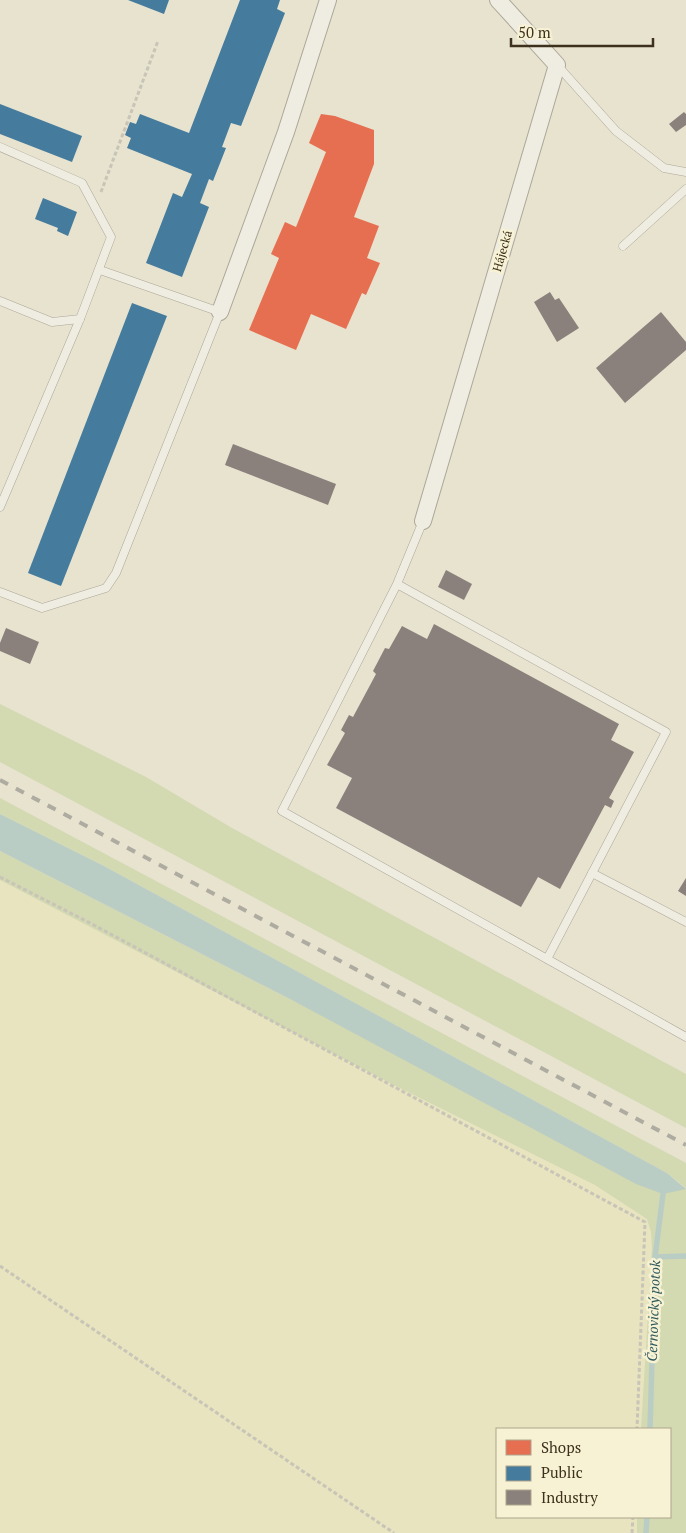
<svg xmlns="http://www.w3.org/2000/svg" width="686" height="1533" font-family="'PT Serif',serif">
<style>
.farmland{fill:#e7e4bf}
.green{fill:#d3d9b1}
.water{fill:#bacdc4}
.shops{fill:#e76f51}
.public{fill:#457b9d}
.industry{fill:#8a817c}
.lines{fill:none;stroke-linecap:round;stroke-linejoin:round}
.stream{stroke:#bacdc4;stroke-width:5.5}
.lane-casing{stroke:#aca798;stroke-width:9}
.street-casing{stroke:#aca798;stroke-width:18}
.path{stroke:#c8c4b7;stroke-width:3;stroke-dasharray:4 2.5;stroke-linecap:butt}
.lane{stroke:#efece1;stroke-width:8}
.street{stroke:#efece1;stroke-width:16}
.rail{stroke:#aeaba1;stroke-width:4;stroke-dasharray:9 9;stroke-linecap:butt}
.labels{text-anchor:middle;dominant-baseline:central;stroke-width:5;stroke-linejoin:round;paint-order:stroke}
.street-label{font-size:12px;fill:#3d311e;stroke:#f8f2d5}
.water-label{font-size:14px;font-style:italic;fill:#2d5a5d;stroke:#f8f2d5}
</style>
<rect width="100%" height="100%" fill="#e7e3cf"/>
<polygon class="farmland" points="0,880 392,1084 595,1185 647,1219 651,1232 652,1248 641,1429 497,1429 497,1517 637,1517 637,1533 0,1533"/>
<g class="green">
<polygon points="0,704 146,777 232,828 686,1074 686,1128 0,762"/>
<polygon points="0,798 686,1163 686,1533 637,1533 637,1517 670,1517 670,1429 641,1429 652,1248 651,1232 647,1219 595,1185 392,1084 0,880 0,851 290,999 686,1188 667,1173 104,866 0,814"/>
</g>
<polygon class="water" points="0,814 104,866 667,1173 686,1189 663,1194 636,1184 290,999 0,851"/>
<polygon class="shops" points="321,114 335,116 374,130 374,164 354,217 379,226 367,258 380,263 366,295 362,293 346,329 311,314 296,350 249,330 279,258 271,254 285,222 296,227 326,152 309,143"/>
<g class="public">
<polygon points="128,0 169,0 164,14"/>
<polygon points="240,0 280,0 277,9 285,13 241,126 231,123 222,147 226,148 213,181 209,179 200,203 209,207 182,277 146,263 173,193 182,197 192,174 127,148 131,138 125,135 130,122 136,124 140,114 189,133"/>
<polygon points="0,104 82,136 72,162 0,134"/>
<polygon points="43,198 77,212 68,236 57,231 58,228 35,219"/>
<polygon points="132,303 167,316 61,586 28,573"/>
</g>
<g class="industry">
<polygon points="684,112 686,114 686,125 676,132 669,124"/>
<polygon points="550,292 555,300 559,298 579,328 557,342 534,302"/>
<polygon points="661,312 686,342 686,350 625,403 596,368"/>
<polygon points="233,444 336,484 328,505 225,465"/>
<polygon points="446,570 472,584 464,600 438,587"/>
<polygon points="434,624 619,724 611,740 634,752 609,798 614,801 611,808 605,805 560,889 538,877 521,907 336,808 352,778 327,765 345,733 341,730 349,715 353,717 376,674 373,671 385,648 389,649 402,626 427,639"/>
<polygon points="6,628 39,642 30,664 0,651 0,643"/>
<polygon points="686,878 686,896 678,891"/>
</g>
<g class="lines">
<g class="stream">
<polyline points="655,1257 686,1256"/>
<polyline points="650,1429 655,1257 663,1194"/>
<polyline points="646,1533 647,1517"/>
</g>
<defs>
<g id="lane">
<polyline points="557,65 616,131 664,168 686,172"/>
<polyline points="0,147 82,183 111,237 80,319 0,507"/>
<polyline points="623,246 686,189"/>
<polyline points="0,301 52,322 80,319"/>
<polyline points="397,584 666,732 547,959 282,811 397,584 423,521"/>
<polyline points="0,592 42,608 106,588 116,573 220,312 100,270"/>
<polyline points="592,873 686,922"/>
<polyline points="547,959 686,1037"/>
</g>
<g id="street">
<polyline points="220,312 286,132 328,0"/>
<polyline points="423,521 557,65 498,0"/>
</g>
</defs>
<use href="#lane" class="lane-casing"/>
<use href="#street" class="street-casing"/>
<g class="path">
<polyline points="101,192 158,41"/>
<polyline points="0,877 92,924 645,1222 637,1429"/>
<polyline points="0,1266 394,1533"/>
<polyline points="632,1533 633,1517"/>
</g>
<use href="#lane" class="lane"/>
<use href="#street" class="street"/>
<polyline class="rail" points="0,780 686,1145"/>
</g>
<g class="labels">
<g class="street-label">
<text transform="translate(502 251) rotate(-74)">Hájecká</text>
</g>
<g class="water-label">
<text transform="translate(653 1311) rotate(-88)">Černovický potok</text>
</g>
</g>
<rect x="496" y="1428" width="175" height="90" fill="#f8f2d5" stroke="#ada58c"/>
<rect x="506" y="1440" width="25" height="15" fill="#e76f51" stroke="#ada58c"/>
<text x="541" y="1453" font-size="15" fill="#3d311e">Shops</text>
<rect x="506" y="1466" width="25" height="15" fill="#457b9d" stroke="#ada58c"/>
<text x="541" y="1478" font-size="15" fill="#3d311e">Public</text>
<rect x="506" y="1490" width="25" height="15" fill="#8a817c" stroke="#ada58c"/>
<text x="541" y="1503" font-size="15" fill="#3d311e">Industry</text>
<path d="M511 38v8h142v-8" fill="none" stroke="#3d311e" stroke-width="2.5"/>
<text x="518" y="38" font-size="15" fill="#3d311e" stroke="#f8f2d5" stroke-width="4" paint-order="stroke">50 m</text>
</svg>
